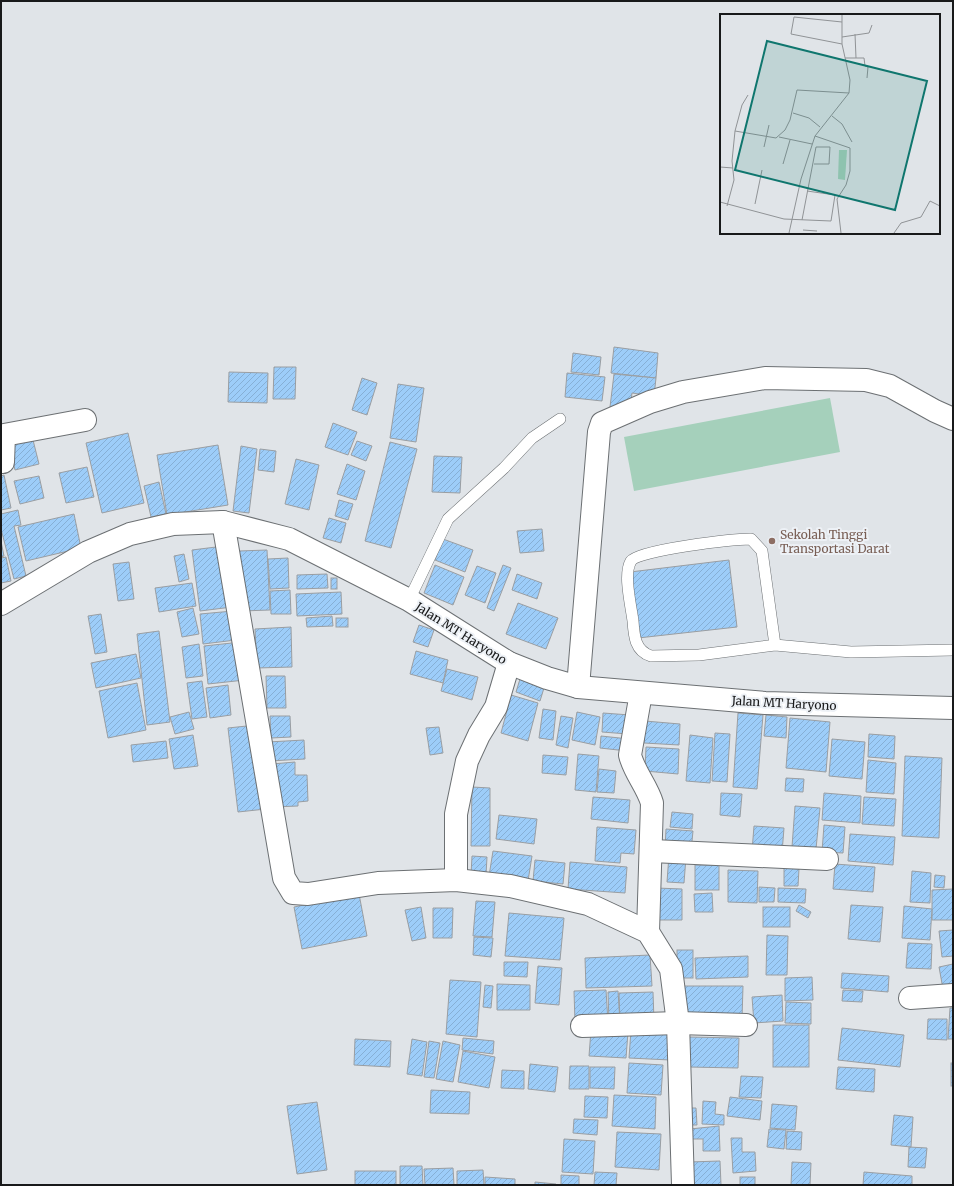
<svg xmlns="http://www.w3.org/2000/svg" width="954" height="1186" font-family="Merriweather,serif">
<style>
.garden{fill:#a5d0bb}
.building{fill:url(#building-hatch);stroke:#9a9ea2}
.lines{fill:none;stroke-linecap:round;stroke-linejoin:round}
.lane-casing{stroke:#6c7073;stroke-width:12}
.street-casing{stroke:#6c7073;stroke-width:24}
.secondary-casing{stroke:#6c7073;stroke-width:24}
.lane{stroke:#fff;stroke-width:11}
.street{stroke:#fff;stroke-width:22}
.secondary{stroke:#fff;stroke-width:22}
.education-dot{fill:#8d6e63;stroke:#edf1f6;stroke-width:1.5}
.labels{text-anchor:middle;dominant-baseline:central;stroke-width:4;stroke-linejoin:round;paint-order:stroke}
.education-label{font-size:12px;fill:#785e54;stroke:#edf1f6;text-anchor:start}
.street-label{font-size:12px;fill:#18191a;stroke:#edf1f6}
.inset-road{fill:none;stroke:#909396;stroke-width:1}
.view{fill:#0f766e;fill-opacity:0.15;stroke:#0f766e;stroke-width:2}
.inset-edge{fill:none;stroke:#18191a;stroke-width:2}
</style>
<defs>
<pattern id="building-hatch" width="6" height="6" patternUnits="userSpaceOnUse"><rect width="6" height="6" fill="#9dcdf9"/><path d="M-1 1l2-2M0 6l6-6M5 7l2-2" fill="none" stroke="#86afd5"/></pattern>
</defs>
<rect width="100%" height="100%" fill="#e0e4e8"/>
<polygon class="garden" points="830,398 840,452 634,491 624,437"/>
<g class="building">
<polygon points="614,347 658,353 656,378 611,373"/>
<polygon points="573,353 601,357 599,375 571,372"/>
<polygon points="274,367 296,367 295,399 273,399"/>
<polygon points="229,372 268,373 267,403 228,402"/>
<polygon points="567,373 605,377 602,401 565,397"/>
<polygon points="614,374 656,378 654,396 632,393 630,409 610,407"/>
<polygon points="362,378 377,383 367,415 352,410"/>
<polygon points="398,384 424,388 416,442 390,438"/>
<polygon points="333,423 357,432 348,455 325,447"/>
<polygon points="128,433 144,503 102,513 86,443"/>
<polygon points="33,440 39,464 15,470 9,445"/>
<polygon points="357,441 372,446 366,461 351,455"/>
<polygon points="390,442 417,449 391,548 365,541"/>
<polygon points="218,445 228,505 167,515 157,455"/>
<polygon points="241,446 257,449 249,513 233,511"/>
<polygon points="260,449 276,451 274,472 258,470"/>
<polygon points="434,456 462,457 460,493 432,492"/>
<polygon points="296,459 319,465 309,510 285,504"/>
<polygon points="347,464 365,471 356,500 337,494"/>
<polygon points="87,467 94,497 66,503 59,473"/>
<polygon points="4,475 11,508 1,510 1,476"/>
<polygon points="39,476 44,498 20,504 14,481"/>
<polygon points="159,482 166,514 151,517 144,486"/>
<polygon points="339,500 353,504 348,520 335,516"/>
<polygon points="18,510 21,525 14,526 26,576 14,579 1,529 1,514"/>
<polygon points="74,514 81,548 26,561 18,527"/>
<polygon points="329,518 346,523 341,543 323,538"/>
<polygon points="542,529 544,551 520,553 517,531"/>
<polygon points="443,539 473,550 465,572 435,560"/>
<polygon points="1,541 4,556 1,557"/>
<polygon points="224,546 232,607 200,611 192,550"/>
<polygon points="267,550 270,610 242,611 239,551"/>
<polygon points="184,554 189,579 179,582 174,556"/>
<polygon points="6,557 11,581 1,583 1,558"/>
<polygon points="288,558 289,588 270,589 268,559"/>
<polygon points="729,560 737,627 638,638 630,572"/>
<polygon points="129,562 134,599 118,601 113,564"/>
<polygon points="435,565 464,577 453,605 424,593"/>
<polygon points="503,565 511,568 494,611 487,608"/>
<polygon points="477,566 496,573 485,603 465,595"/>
<polygon points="327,574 328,588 297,589 297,575"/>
<polygon points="517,574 542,583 537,599 512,590"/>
<rect x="331" y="578" width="6" height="11"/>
<polygon points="192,583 196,606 159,612 155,588"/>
<polygon points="290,590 291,614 271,614 270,591"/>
<polygon points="341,592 342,614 297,616 296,594"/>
<polygon points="518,603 558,618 546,649 506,634"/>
<polygon points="193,608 199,634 182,637 177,612"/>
<polygon points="233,611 236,640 203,644 200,614"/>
<polygon points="101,614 107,652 95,654 88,616"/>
<polygon points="332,616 333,626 307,627 306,618"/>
<rect x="336" y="618" width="12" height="9"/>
<polygon points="419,625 434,630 428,647 413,642"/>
<polygon points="291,627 292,667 257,668 255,629"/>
<polygon points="159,631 170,722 147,725 137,634"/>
<polygon points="241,642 245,680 208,684 204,646"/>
<polygon points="199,644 203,676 186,678 182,647"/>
<polygon points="416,651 448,660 443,683 410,674"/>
<polygon points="136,654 141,678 96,688 91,663"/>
<polygon points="447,669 478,677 472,700 441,691"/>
<polygon points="266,676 285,676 286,708 267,708"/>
<polygon points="520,679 544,688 540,701 516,692"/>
<polygon points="202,681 207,717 192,719 187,683"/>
<polygon points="137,683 146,730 108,738 99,691"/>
<polygon points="228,685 231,715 210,718 206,688"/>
<polygon points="511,695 538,703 528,741 501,733"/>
<polygon points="543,709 556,711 553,740 539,738"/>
<polygon points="189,712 194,729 175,734 170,717"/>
<polygon points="577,712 600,717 595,745 572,740"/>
<polygon points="603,713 630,715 628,734 602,732"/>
<polygon points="738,713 763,715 757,789 733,787"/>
<polygon points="766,715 787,717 786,738 764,736"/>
<polygon points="270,716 290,716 291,737 271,738"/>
<polygon points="561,716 573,718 568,748 556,745"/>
<polygon points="790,718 830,722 826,772 786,768"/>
<polygon points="645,721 680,724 679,745 644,743"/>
<polygon points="256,725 266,809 238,812 228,728"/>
<polygon points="439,727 443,753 430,755 426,728"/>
<polygon points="715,733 730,734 727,782 712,781"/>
<polygon points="869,734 895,736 894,759 868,757"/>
<polygon points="193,735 198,766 174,769 169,739"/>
<polygon points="690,735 713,738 710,783 686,781"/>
<polygon points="601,736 629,739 627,751 600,748"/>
<polygon points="832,739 865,742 862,779 829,776"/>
<polygon points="304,740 305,759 269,761 268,742"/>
<polygon points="166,741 168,758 133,762 131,745"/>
<polygon points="646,747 679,749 678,774 645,771"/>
<polygon points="578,754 599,756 596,792 575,790"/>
<polygon points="543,755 568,757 566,775 542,773"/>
<polygon points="905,756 942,758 939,838 902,836"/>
<polygon points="868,760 896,763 894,794 866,792"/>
<polygon points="295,762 295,775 307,775 308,801 298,802 298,806 273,807 272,764"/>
<polygon points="599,769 616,771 614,793 597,792"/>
<polygon points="786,778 804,779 803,792 785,791"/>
<polygon points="472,787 490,788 490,846 471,846"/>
<polygon points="721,793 742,794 740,817 720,815"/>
<polygon points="824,793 861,796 860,823 822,820"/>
<polygon points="593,797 630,800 628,823 591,819"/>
<polygon points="864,797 896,799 894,826 862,824"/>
<polygon points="795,806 820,808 816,849 792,847"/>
<polygon points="672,812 693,814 692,829 670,827"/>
<polygon points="499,815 537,819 534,844 496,839"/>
<polygon points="824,825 845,827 843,853 822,852"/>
<polygon points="754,826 784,828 782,853 752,851"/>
<polygon points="597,827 636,830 634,854 621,853 620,863 595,861"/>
<polygon points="666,829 693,831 691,851 665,849"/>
<polygon points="850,834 895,837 893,865 848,861"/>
<polygon points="493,851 532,856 528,881 489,876"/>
<polygon points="669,855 686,857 684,883 667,882"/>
<polygon points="472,856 487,857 486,875 471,875"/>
<polygon points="535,860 565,863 563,884 533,881"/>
<polygon points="570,862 627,867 625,893 568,889"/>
<polygon points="835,864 875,867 873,892 833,889"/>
<rect x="695" y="865" width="24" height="25"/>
<polygon points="784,868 799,869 798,886 784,886"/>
<polygon points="728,870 758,871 757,903 728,902"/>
<polygon points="912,871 931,873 930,903 910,902"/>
<polygon points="935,875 945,876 944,888 934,887"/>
<polygon points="759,887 775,888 774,902 759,902"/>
<polygon points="656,888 682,889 682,920 656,920"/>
<polygon points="778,888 806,889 805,903 778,902"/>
<polygon points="953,889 953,920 932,920 932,890"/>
<polygon points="712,893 713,912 695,912 694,894"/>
<polygon points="359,894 367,936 302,949 294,907"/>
<polygon points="476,901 495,902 492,937 473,936"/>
<polygon points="799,905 811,912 808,918 796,911"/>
<polygon points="851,905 883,907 880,942 848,939"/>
<polygon points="904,906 932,909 930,940 902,938"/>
<polygon points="421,907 426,938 412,941 405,910"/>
<rect x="763" y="907" width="27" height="20"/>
<polygon points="433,908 453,908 452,938 433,938"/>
<polygon points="509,913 564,918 560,960 505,956"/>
<polygon points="953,930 953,956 942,957 939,931"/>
<polygon points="767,935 788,936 787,975 766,975"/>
<polygon points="474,937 493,938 491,957 473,955"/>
<polygon points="908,943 932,944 931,969 906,968"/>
<rect x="677" y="950" width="16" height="28"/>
<polygon points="650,955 652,986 586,988 585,958"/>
<polygon points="748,956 748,977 696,979 695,958"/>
<polygon points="504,962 528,962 527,977 504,976"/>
<polygon points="953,964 953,988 943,989 939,967"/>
<polygon points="538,966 562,968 559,1005 535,1003"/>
<polygon points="842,973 889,976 888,992 841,988"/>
<polygon points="812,977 813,1000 785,1001 785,978"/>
<polygon points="450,980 481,982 477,1037 446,1034"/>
<polygon points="497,984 530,985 530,1010 497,1010"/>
<polygon points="485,985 493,986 491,1008 483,1007"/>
<polygon points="680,986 743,986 742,1019 680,1019"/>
<polygon points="606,990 608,1022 575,1023 574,991"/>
<polygon points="843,990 863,991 862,1002 842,1001"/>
<polygon points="618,991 620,1022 609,1022 608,992"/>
<polygon points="653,992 654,1021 620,1022 619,993"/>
<polygon points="782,995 783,1021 754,1023 752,997"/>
<polygon points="786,1002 811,1003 811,1024 785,1023"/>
<polygon points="950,1008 953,1008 953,1039 948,1039"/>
<polygon points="928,1019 947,1019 947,1040 927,1039"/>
<rect x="773" y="1025" width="36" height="42"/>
<polygon points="842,1028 904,1035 900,1067 838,1060"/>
<polygon points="591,1030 628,1032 626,1058 589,1056"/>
<polygon points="631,1030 672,1033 670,1060 629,1058"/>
<polygon points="689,1037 739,1038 738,1068 689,1067"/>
<polygon points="463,1038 494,1041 493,1054 462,1050"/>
<polygon points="355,1039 391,1041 390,1067 354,1065"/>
<polygon points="412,1039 427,1042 422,1076 407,1074"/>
<polygon points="429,1041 440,1043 434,1078 424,1077"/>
<polygon points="443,1041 460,1045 453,1082 436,1079"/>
<polygon points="463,1051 495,1057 489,1088 458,1082"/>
<polygon points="629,1063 663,1065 661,1095 627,1093"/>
<rect x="951" y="1063" width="2" height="23"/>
<polygon points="530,1064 558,1067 555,1092 528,1089"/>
<polygon points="570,1066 589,1066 589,1089 569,1089"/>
<polygon points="590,1067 615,1067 614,1089 590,1088"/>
<polygon points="838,1067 875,1069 874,1092 836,1089"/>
<polygon points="502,1070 524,1071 524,1089 501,1088"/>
<polygon points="741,1076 763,1077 761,1098 739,1097"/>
<polygon points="431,1090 470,1092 469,1114 430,1113"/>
<polygon points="614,1095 656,1097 655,1129 612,1126"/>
<polygon points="585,1096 608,1097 607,1118 584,1117"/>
<polygon points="730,1097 762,1101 760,1120 727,1116"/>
<polygon points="703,1101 716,1102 715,1114 724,1115 724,1125 702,1124"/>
<polygon points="317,1102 327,1170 297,1174 287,1106"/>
<polygon points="772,1104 797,1106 795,1130 770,1128"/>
<polygon points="685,1108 696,1108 697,1125 685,1125"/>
<polygon points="894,1115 913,1117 911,1147 891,1145"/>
<polygon points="574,1119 598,1120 597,1135 573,1133"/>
<polygon points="719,1126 720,1151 703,1151 703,1139 690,1139 690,1129"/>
<polygon points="769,1129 786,1130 784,1149 767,1147"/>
<polygon points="787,1131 802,1132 801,1150 786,1149"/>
<polygon points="617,1132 661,1134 659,1170 615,1167"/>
<polygon points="731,1138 742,1138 742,1152 755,1152 756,1171 733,1173"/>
<polygon points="564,1139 595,1141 593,1174 562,1172"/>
<polygon points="909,1147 927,1148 925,1168 908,1167"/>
<polygon points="720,1161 721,1185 690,1185 689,1162"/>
<polygon points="792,1162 811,1163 810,1185 791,1185"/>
<polygon points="400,1166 422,1166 423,1185 400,1185"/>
<polygon points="453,1168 454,1185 425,1185 424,1169"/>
<polygon points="483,1170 484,1185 457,1185 457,1171"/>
<rect x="355" y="1171" width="41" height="14"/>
<polygon points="595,1172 617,1173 616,1185 594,1185"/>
<polygon points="864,1172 912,1176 912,1185 863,1185"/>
<polygon points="561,1175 579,1176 579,1185 561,1185"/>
<polygon points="485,1177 515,1179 515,1185 485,1185"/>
<rect x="740" y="1177" width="15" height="8"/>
<polygon points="535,1182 556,1184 556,1185 535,1185"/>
</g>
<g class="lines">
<defs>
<g id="lane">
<polyline points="409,600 448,519 504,468 532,438 560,419"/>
<path d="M 775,645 L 762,551 L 751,539 C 733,539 638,550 631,561 C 623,574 631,605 633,621 C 634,636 635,651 651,656 L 699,655 L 775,645 L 851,652 L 953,650"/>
</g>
<g id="street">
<polyline points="1,462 3,462 4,435 85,420"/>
<polyline points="223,522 284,878 293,893 308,894 378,883 456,880 510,886 588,904 648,932 671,969 678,1023 683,1185"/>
<polyline points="578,687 599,432 602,423 650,402 683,392 765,378 866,380 890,386 935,411 953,419"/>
<path d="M 641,693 L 630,755 C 634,772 647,786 652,803 L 648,932"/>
<polyline points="652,851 827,859"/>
<polyline points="456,880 456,814 467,761 479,735 496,707 509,663"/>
<polyline points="910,998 953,995"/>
<polyline points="582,1026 678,1023 746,1025"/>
</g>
<polyline id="secondary" points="1,604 88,552 130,534 173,524 223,522 289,539 409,600 509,663 547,678 578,687 765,703 953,708"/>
</defs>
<use href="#lane" class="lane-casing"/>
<use href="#street" class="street-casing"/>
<use href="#secondary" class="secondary-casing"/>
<use href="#lane" class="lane"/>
<use href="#street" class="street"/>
<use href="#secondary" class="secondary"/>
</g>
<circle class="education-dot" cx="772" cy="541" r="4"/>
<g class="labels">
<g class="education-label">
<text x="780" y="534">Sekolah Tinggi<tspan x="780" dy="14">Transportasi Darat</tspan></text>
</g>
<g class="street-label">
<text transform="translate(461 633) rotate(32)">Jalan MT Haryono</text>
<text transform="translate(784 703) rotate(3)">Jalan MT Haryono</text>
</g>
</g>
<g transform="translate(720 14)">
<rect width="220" height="220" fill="#e0e4e8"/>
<path d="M 119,136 L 127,136 L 125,166 L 118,165 Z" fill="#a5d0bb"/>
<path class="inset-road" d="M 135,20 L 136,44M 122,23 L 149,19 L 152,11M 122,30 L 71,20 L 74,3 L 122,8M 125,44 L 144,44 L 145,52 L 148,53 L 147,64M 73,99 L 89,104 L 100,113M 112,102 L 122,110 L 132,128M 15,117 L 56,124 L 65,116 L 70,106 L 77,76 L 129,79M 95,122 L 130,134 L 130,157 L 126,171 L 117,185 L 121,219M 59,123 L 92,130M 44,133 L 49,111M 63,150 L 70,126M 0,153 L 13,154M 0,188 L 64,205 L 111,207 L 115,181 L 87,177M 35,190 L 42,156M 7,192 L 14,166 L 12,147 L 15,117 L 22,91 L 28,81M 82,206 L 96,133 L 110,133 L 109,150 L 94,150M 83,216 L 97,217M 69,219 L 81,165 L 95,122 L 129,79 L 130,66 L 122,30 L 122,1M 174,219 L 181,209 L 201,203 L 210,187 L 220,192"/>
<path class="view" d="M 47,27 L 207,67 L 175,196 L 15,156 Z"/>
<rect width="220" height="220" class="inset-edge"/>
</g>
<rect width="954" height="1186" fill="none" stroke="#18191a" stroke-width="4"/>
</svg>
